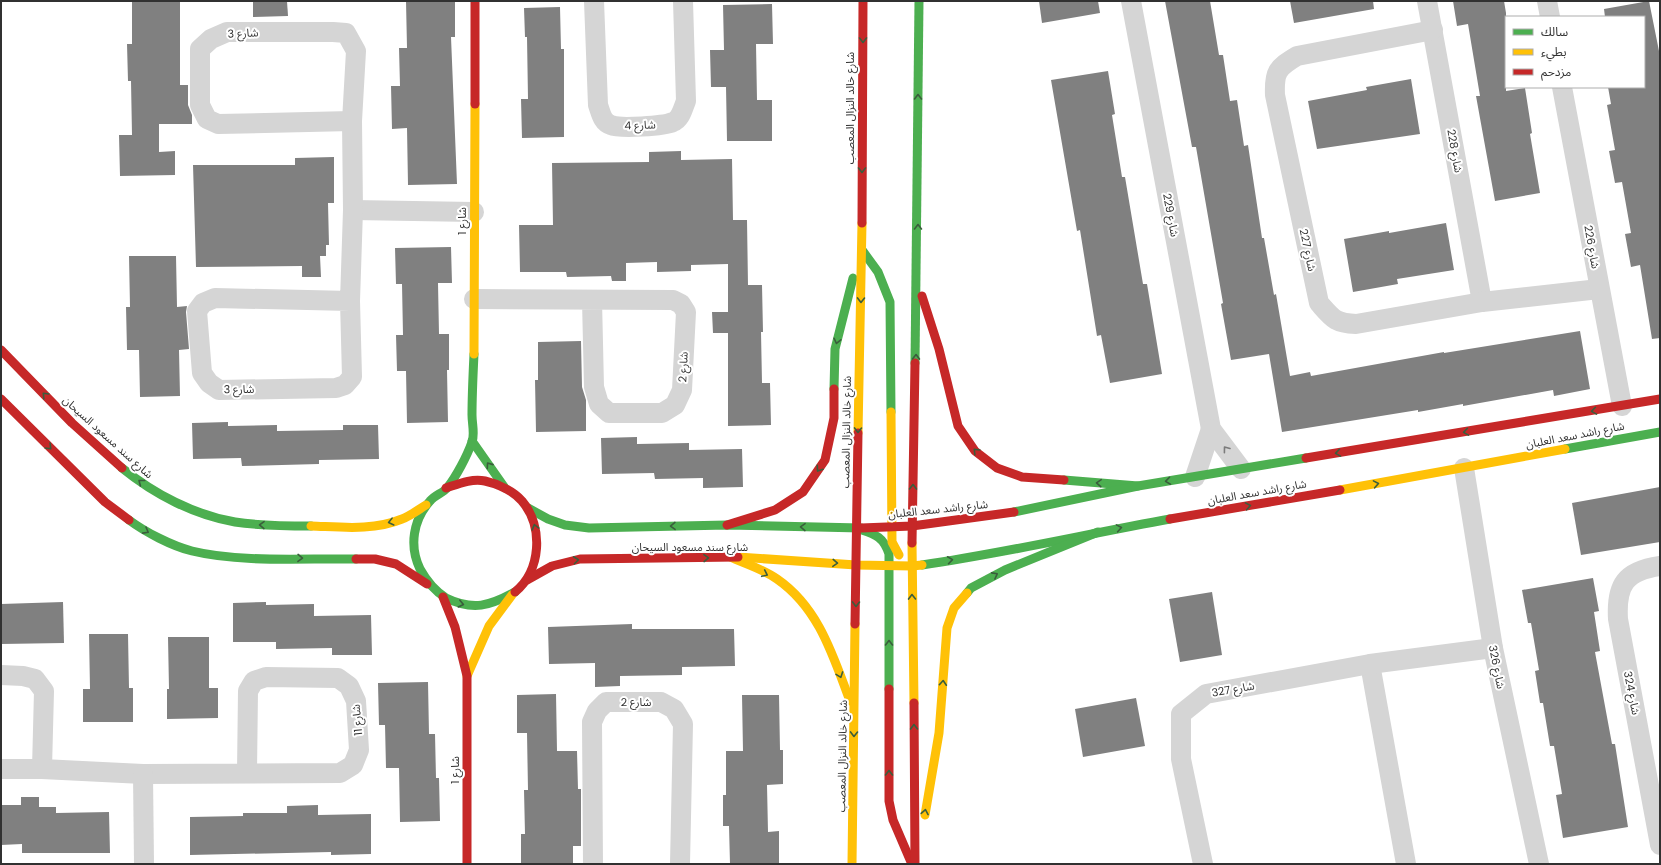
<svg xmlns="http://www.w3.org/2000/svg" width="1661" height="865" font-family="Poppins,'Noto Sans Arabic',sans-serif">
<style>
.building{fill:#808080}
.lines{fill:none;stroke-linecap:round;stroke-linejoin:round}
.street{stroke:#d5d5d5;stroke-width:20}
.fast{stroke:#4caf50;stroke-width:9}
.slow{stroke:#ffc107;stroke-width:9}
.jam{stroke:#c62828;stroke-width:9}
.oneway{stroke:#3a5d3c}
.oneway2{stroke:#7b7b7b}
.labels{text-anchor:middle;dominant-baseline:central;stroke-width:4;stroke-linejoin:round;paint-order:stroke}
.street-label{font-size:11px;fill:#313131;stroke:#fff}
</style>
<rect width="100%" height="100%" fill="#fff"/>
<g class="building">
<polygon points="132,1 180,1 180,85 188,85 188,105 192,115 192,124 159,124 159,152 175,151 175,175 120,176 119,135 132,135 131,81 128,81 127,44 132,44"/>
<polygon points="253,1 287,1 288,16 253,17"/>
<polygon points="406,1 455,1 455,37 451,37 457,184 408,185 407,128 392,129 391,86 400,86 399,48 407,48"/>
<polygon points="1039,1 1098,1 1100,13 1042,23"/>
<polygon points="1165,1 1210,1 1219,55 1223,55 1230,101 1237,100 1244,146 1248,145 1262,238 1264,238 1274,295 1276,294 1290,376 1310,372 1311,376 1444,352 1444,353 1580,331 1590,389 1554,396 1553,390 1463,406 1463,404 1418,412 1418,410 1282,432 1269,354 1231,360 1221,304 1223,303 1196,147 1192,147"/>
<polygon points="1290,1 1373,1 1374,9 1294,23"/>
<polygon points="1453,1 1504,1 1506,13 1506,91 1525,88 1532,133 1530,134 1540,193 1495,201 1476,96 1480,96 1468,24 1457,26"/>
<polygon points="1649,1 1660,56 1660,338 1652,339 1640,265 1631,267 1625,234 1631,233 1622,182 1615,183 1609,151 1615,150 1607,105 1611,104 1608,87 1644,87 1644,17 1605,17 1604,9"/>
<polygon points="772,4 773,44 756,44 757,100 772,100 772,141 727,141 726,87 711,87 710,50 724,50 723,5"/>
<polygon points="560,7 561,49 564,49 564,137 522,138 521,99 528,99 527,37 525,37 524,8"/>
<polygon points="1108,71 1115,114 1112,115 1122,177 1125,177 1143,284 1147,284 1162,374 1110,383 1101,335 1097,336 1080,230 1077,231 1051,80"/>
<polygon points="1411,79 1420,134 1317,149 1308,101 1367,90 1366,87"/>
<polygon points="681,151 681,160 732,159 733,220 747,220 748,285 762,285 763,332 761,332 762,383 770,383 771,425 728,426 728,333 713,333 712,312 728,312 728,264 691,265 691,271 657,272 657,262 626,263 626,281 612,281 611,276 567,277 566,272 520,272 519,225 553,225 552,163 649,162 649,152"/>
<polygon points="334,157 334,203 328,203 329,245 326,245 326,256 320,256 321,277 302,277 302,266 196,267 193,165 295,165 295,158"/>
<polygon points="1446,223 1454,270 1397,279 1398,284 1353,292 1344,239 1389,231 1389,233"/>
<polygon points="451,247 452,283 438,283 439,334 449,334 449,370 447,370 448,422 407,423 406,371 397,371 396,335 403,335 402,284 396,284 395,248"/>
<polygon points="129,256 176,256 177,307 187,306 186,312 189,349 179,350 180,396 140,397 139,350 127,350 126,307 130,307"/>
<polygon points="581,341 582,387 586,400 586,431 536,432 535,380 538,380 538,342"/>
<polygon points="228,422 228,426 277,425 277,431 343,430 343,425 378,425 379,459 319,460 319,464 242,466 241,458 193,459 192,423"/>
<polygon points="637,437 637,444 689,443 689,450 742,449 743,487 703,488 703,478 655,479 654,473 602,474 601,438"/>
<polygon points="1660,487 1660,542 1581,555 1572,503"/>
<polygon points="1593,578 1599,611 1594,612 1600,651 1595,652 1612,744 1615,744 1628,827 1563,838 1556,795 1562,794 1554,746 1550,746 1543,703 1540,703 1535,671 1539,670 1531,623 1528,623 1522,590"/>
<polygon points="1212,592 1222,655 1180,662 1169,599"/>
<polygon points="63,602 64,643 1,644 1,604"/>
<polygon points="266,602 266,605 314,604 314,616 371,615 372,655 332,655 332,648 276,649 276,642 233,642 233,603"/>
<polygon points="632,624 632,629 734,629 735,666 682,667 682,675 620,676 620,686 595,687 595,663 549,664 548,627"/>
<polygon points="89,634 128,634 129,688 133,688 133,722 83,722 83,689 90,689"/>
<polygon points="168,637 209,637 209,688 218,688 218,718 167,719 167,689 169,689"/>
<polygon points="428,682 429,734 435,734 436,778 439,778 440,821 400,822 399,768 386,768 385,725 379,725 378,683"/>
<polygon points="556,694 557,751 577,751 578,789 581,789 581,846 573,846 573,864 521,864 521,834 525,834 524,790 528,790 527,733 517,733 517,695"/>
<polygon points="742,695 779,695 780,750 783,750 783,784 767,785 768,832 779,831 779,864 730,864 729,826 723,826 723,795 726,795 726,751 743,751"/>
<polygon points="1136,698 1145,746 1083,757 1075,709"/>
<polygon points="21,797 39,797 39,807 56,807 56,813 109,812 110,853 22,853 22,844 1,845 1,805 21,805"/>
<polygon points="318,805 318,815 371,814 371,854 331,855 331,852 190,855 190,817 243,816 243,813 287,813 287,806"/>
</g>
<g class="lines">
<g class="street">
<path d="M 594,1 L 598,105 C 601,113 602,122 611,125 C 620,129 664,126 673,122 C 681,119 683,108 686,101 L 683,1"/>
<polyline points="1131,1 1211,429 1241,469"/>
<polyline points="1427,1 1482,302"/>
<polyline points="1547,1 1550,17"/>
<path d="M 1433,30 L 1297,56 C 1277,68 1274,72 1275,95 L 1319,303 C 1333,319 1335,323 1356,324 L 1482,302 L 1599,289"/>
<polyline points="1562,87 1622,406"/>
<polyline points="353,210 474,212"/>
<polyline points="474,299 673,300 681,304 686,312 682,390 675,405 662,413 609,413 599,404 594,387 592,300"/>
<polyline points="350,301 215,298 203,303 197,311 202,373 209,383 219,390 336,388 345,385 352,377 350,301 353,210 352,121 356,51 346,33 333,32 227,32 211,39 200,49 200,105 207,119 218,124 352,121"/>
<polyline points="1464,468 1493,648 1539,864"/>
<polyline points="1195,477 1211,429"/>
<path d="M 1660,566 C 1625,571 1616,585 1618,619 L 1660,845"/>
<polyline points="1370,664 1406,864"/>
<polyline points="1,675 23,676 35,679 44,691 42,769"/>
<polyline points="1,769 42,769 143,774 340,773 353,765 359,750 356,701 349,686 338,678 266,677 254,681 248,691 247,772"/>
<polyline points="143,774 144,864"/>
<polyline points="593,864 592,722 597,711 606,702 661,702 674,709 683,724 680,864"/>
<polyline points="1203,864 1181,759 1181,714 1206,694 1370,664 1493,648"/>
</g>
<g class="fast">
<polyline points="862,250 878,272 890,302 891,412"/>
<path d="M 474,354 C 473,375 472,395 472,415 C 472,424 475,434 472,442 C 467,456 456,477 447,488 C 443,493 435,495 430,501 C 413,520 409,546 420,569 C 426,580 435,591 446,598 C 473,611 490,606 515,592"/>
<polyline points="915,363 919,1"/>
<polyline points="834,389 835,349 853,278"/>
<polyline points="472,441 505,488"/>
<polyline points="1565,449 1660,432"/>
<path d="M 122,468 C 154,494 194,515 235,522 C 260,526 286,526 311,526"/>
<polyline points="1064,480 1138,486"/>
<polyline points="528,508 548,519 565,525 589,528 727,525 861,528"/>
<polyline points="1014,512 1138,486 1306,458"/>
<path d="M 129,520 C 145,532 172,546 192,551 C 241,563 305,558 356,559"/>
<path d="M 856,528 C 873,534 883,535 889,554 L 889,689"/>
<path d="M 922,565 C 1005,553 1087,534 1170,519"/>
<polyline points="967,593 971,588 1005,570 1098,532"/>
</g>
<g class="slow">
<polyline points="474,354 475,104"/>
<polyline points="891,412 892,542 899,555"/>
<polyline points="858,433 862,223"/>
<polyline points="1340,490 1565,449"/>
<path d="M 311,526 C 341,527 373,531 402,519 C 410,516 418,510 426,505"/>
<polyline points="912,543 914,703"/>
<path d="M 730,557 C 746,564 763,569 777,579 C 819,608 833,656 850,701"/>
<polyline points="738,557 856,565 912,566 922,565"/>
<polyline points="467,676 489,626 512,595"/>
<polyline points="925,815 939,733 947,628 954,608 967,593"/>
<polyline points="852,864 855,624"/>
</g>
<g class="jam">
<polyline points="475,104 475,1"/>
<polyline points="862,223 863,1"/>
<polyline points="922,296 939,349 958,426 975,451 997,468 1022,477 1064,480"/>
<polyline points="1,350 72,423 122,468"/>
<polyline points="1,399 105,502 129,520"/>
<polyline points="1306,458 1660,399"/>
<path d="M 446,488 C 458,484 472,478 485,481 C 498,484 513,491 522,501 C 544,527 541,571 515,592"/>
<polyline points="1170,519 1340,490"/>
<polyline points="727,525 775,510 803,492 825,460 834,418 834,389"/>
<polyline points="861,528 912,526 1014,512"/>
<polyline points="912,543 915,363"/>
<polyline points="356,559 375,559 396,564 427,584"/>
<polyline points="527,580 552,566 580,559 738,557"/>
<polyline points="443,597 455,627 467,676 467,864"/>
<polyline points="855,624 858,433"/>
<polyline points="889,689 889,801 893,820 911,862"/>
<polyline points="914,703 915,864"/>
</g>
</g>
<defs><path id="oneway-chevron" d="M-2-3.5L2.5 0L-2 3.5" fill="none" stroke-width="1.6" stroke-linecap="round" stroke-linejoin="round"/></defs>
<g class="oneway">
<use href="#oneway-chevron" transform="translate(863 40) rotate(90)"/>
<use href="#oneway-chevron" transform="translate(918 97) rotate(-90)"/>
<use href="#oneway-chevron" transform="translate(862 170) rotate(90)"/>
<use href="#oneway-chevron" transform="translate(918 227) rotate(-90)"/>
<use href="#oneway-chevron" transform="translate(861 300) rotate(91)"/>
<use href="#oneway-chevron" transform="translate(837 341) rotate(103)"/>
<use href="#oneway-chevron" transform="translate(916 357) rotate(-89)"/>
<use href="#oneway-chevron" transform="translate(45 395) rotate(-134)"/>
<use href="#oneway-chevron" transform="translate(1594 411) rotate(171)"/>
<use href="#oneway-chevron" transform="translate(858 430) rotate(91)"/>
<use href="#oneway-chevron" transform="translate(1466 432) rotate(171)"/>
<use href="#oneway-chevron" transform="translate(49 447) rotate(45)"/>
<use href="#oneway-chevron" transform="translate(976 451) rotate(-135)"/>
<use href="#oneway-chevron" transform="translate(1338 453) rotate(171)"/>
<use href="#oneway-chevron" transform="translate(489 465) rotate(-125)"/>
<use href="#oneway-chevron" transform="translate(819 469) rotate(124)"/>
<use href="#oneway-chevron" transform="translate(1168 481) rotate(172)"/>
<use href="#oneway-chevron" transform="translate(141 482) rotate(-142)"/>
<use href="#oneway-chevron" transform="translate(1099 483) rotate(-176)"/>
<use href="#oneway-chevron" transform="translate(1376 484) rotate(-10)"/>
<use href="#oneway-chevron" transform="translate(913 487) rotate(-89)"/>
<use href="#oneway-chevron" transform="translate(1248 506) rotate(-10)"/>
<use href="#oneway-chevron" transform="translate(391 522) rotate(166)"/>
<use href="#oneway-chevron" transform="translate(262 525) rotate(-179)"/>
<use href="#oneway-chevron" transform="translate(673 526) rotate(179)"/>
<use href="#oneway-chevron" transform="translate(535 527) rotate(-105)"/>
<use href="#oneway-chevron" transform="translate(803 527) rotate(-179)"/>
<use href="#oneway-chevron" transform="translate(1119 528) rotate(-10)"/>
<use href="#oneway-chevron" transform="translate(146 531) rotate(29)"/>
<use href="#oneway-chevron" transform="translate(300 558) rotate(1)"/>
<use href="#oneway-chevron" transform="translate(706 558) rotate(-1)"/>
<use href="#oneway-chevron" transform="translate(576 560) rotate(-7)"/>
<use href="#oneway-chevron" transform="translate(950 560) rotate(-8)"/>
<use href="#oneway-chevron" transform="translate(835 563) rotate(3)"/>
<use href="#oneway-chevron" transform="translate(765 574) rotate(25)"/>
<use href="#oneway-chevron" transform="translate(995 575) rotate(-28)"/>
<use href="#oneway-chevron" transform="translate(912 597) rotate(-91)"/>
<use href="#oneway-chevron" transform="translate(461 604) rotate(13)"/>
<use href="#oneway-chevron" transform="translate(856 604) rotate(91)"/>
<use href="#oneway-chevron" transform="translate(889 643) rotate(-90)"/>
<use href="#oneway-chevron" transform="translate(840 675) rotate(70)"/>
<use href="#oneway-chevron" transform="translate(943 683) rotate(-86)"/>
<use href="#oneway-chevron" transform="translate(914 727) rotate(-91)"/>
<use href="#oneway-chevron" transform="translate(854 734) rotate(91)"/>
<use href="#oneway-chevron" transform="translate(889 773) rotate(-90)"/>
<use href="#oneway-chevron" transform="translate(925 812) rotate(-80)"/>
</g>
<use class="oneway2" href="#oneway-chevron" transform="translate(1226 449) rotate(-127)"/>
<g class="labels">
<g class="street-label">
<text transform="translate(243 33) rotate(-3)">شارع 3</text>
<text transform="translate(850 108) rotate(-90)">شارع خالد النزال المعصب</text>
<text transform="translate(640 125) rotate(-2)">شارع 4</text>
<text transform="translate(1455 151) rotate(80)">شارع 228</text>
<text transform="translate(1171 215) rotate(79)">شارع 229</text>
<text transform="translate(462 221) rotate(-90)">شارع 1</text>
<text transform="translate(1592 247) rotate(80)">شارع 226</text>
<text transform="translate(1308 250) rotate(78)">شارع 227</text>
<text transform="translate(683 367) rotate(-87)">شارع 2</text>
<text transform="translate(239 389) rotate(-1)">شارع 3</text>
<text transform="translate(846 432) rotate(-89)">شارع خالد النزال المعصب</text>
<text transform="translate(1575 435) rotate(-11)">شارع راشد سعد العلبان</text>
<text transform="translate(108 437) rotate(42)">شارع سند مسعود السيحان</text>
<text transform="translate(1257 492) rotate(-10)">شارع راشد سعد العلبان</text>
<text transform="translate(938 509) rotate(-6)">شارع راشد سعد العلبان</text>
<text x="690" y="547">شارع سند مسعود السيحان</text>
<text transform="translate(1497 667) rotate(79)">شارع 326</text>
<text transform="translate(1233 689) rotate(-10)">شارع 327</text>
<text transform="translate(1632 693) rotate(79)">شارع 324</text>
<text x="636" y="702">شارع 2</text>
<text transform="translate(357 720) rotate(-95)">شارع 11</text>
<text transform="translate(842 756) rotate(-89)">شارع خالد النزال المعصب</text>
<text transform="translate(455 770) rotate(-90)">شارع 1</text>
</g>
</g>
<rect width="1661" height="865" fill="none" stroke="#313131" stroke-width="4"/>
<rect x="1505" y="16" width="140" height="72" fill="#ffffff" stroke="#adadad"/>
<rect x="1513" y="29" width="20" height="6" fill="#4caf50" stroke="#adadad"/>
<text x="1541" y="36" font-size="12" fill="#313131">سالك</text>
<rect x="1513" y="49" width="20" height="6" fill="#ffc107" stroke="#adadad"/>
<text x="1541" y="56" font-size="12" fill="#313131">بطيء</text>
<rect x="1513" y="69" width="20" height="6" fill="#c62828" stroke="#adadad"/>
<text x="1541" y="76" font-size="12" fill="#313131">مزدحم</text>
</svg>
